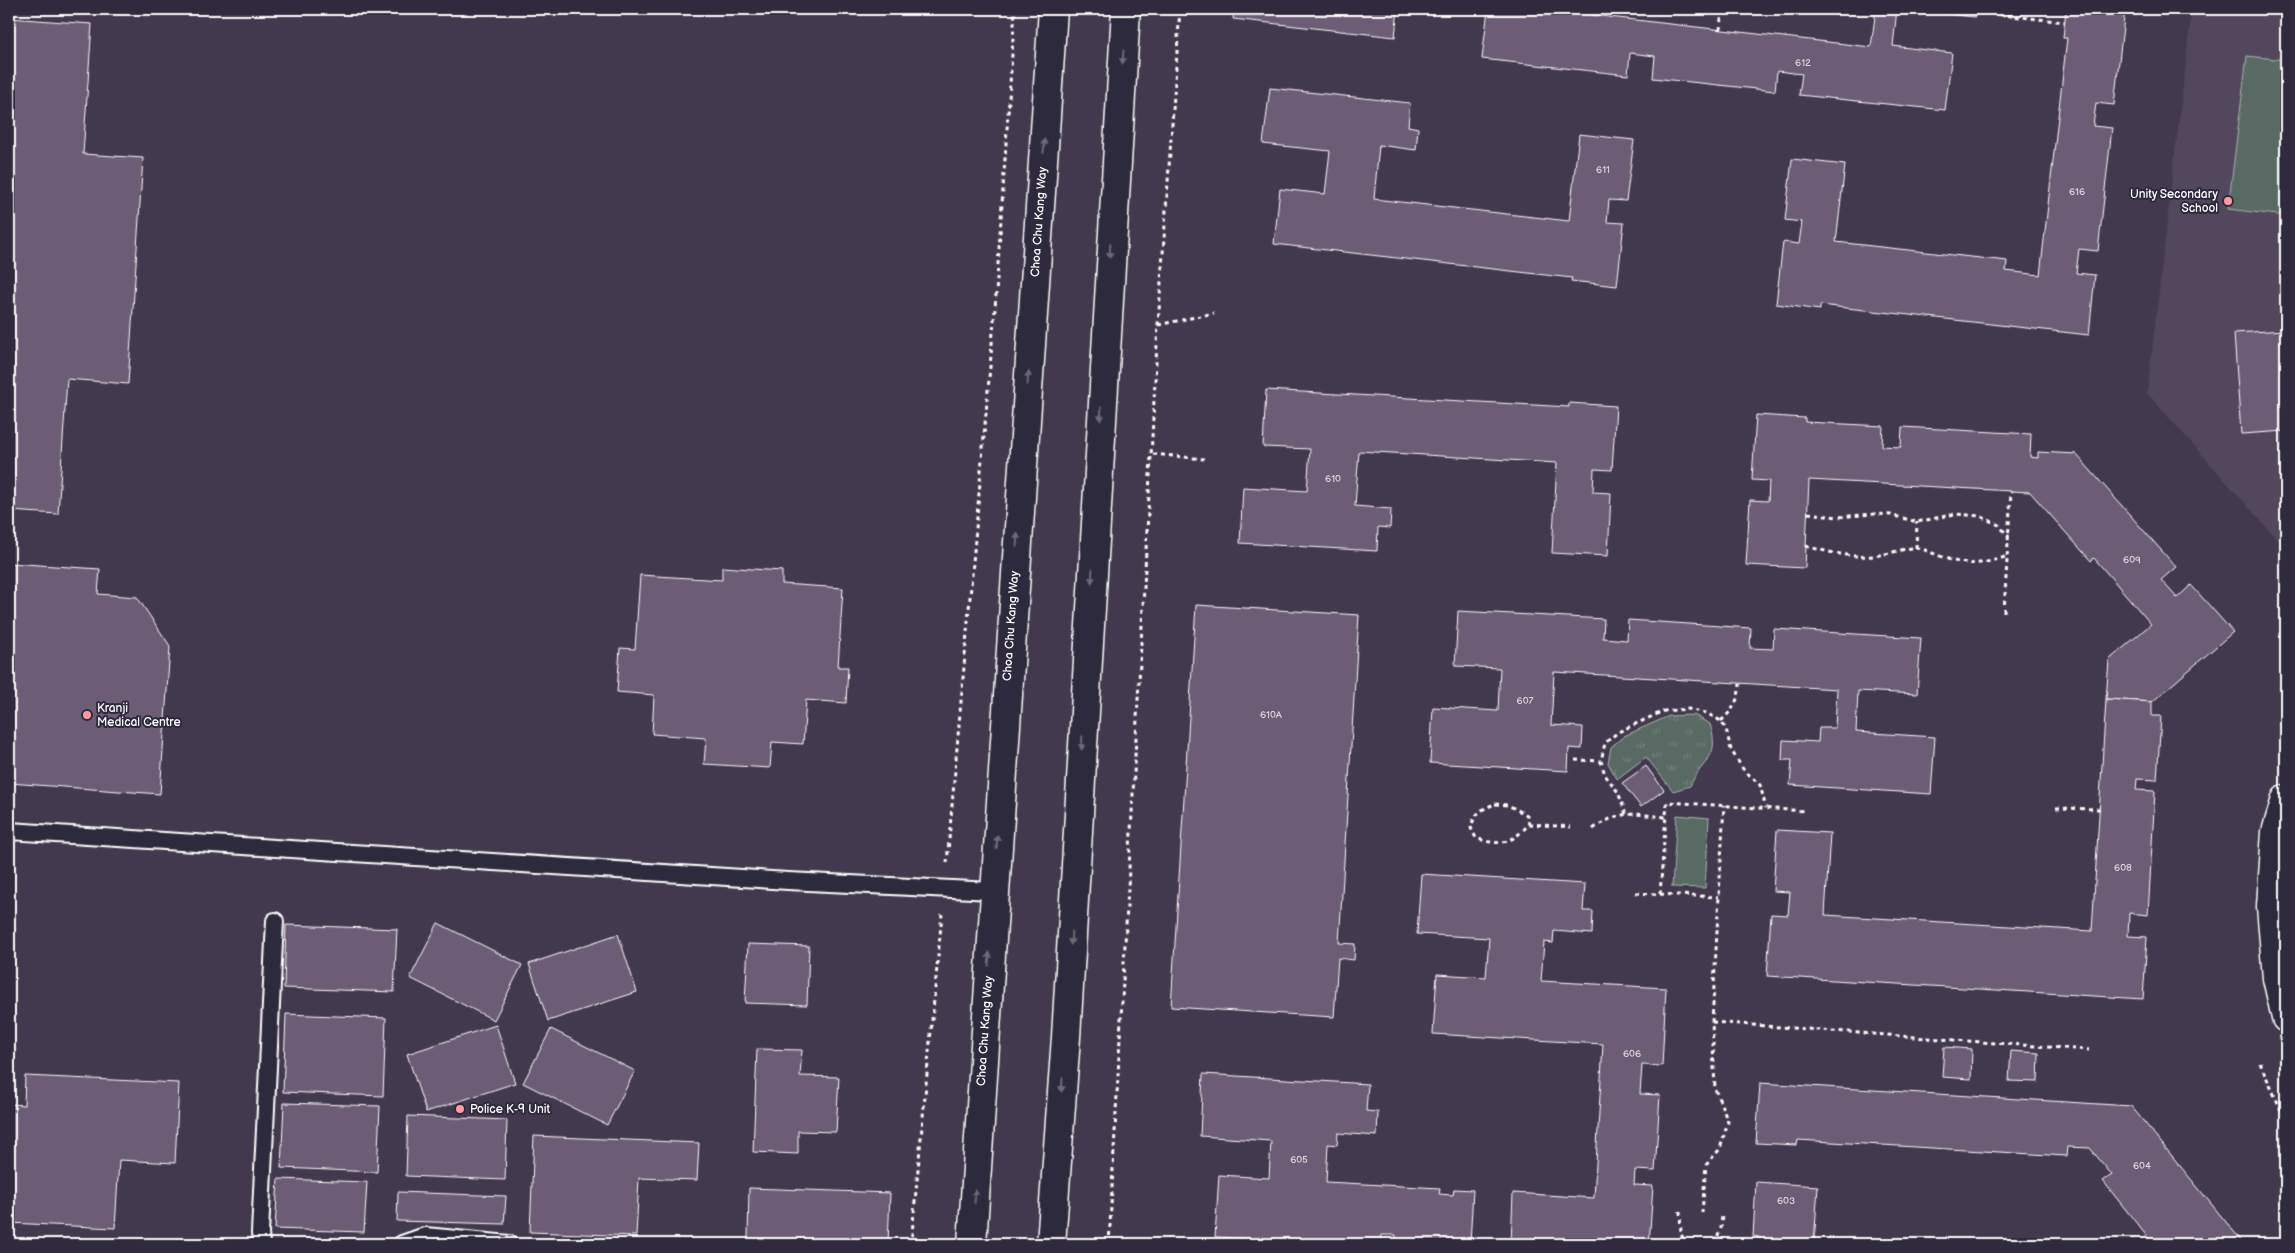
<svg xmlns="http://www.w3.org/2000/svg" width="2295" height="1253" font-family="'Balsamiq Sans',sans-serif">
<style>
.built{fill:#53475d}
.grass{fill:url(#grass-tufts);stroke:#acb4b1}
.pitch{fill:#586a63;stroke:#acb4b1}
.building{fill:#6d5b75;stroke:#fff}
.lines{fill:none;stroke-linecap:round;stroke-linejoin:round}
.lane-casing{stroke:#fff;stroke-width:20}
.street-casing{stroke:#fff;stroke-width:31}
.secondary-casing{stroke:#fff;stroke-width:31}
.path{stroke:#fff;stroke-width:3;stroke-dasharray:4 4;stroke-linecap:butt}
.lane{stroke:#2f2a3d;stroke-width:16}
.street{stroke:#2f2a3d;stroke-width:28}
.secondary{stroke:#2f2a3d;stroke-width:28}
.oneway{fill:#6d6a77}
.poi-dot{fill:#ff9aa2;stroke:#2f2a3d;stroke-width:2}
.labels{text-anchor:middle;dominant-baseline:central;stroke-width:4;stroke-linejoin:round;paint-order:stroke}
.number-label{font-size:10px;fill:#dad6dc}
.poi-label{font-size:12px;fill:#fff;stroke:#2f2a3d;text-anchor:start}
.street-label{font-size:12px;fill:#fff;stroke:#2f2a3d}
</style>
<defs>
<pattern id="grass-tufts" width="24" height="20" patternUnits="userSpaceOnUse" patternTransform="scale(1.25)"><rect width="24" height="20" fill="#586a63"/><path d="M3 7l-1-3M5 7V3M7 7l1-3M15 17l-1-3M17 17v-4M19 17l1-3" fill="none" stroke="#71807a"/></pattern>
</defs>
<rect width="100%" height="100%" fill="#42394e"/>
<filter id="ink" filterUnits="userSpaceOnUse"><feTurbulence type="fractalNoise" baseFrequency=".02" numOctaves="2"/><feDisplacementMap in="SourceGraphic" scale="10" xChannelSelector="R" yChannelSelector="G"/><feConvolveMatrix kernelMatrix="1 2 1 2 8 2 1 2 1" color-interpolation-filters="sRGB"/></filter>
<g filter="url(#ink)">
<polygon class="built" points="2192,9 2286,9 2286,549 2147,393"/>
<path class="grass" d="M 1694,715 L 1710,724 C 1721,759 1703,758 1690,786 L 1673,791 L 1646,757 L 1617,779 L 1608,763 L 1611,747 L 1624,736 L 1669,716 Z"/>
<g class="pitch">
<polygon points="2247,56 2286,60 2286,216 2228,209"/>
<polygon points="1677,815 1709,818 1705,888 1672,887"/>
</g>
<g class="building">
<polygon points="1234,9 1398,9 1395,37 1233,19"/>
<polygon points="1488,9 1584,9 1583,14 1871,47 1876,9 1976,9 1975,17 1897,9 1893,46 1952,53 1945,110 1799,95 1802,74 1777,71 1775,91 1653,78 1655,56 1630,53 1628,75 1482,59"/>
<polygon points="2066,9 2125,9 2114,105 2096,103 2093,126 2112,128 2098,251 2079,249 2076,273 2095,275 2089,335 1820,305 1820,310 1776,304 1783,242 1799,244 1802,222 1785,220 1792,159 1845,165 1836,242 2007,261 2006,271 2040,275 2067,38 2063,38"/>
<polygon points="9,18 92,24 83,154 143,158 128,384 67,379 58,514 9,511"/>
<polygon points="1270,88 1410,103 1408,126 1418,128 1416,150 1379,145 1374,199 1569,221 1579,134 1634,140 1626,201 1609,200 1607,222 1624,223 1617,286 1571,281 1572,278 1274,244 1280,189 1325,194 1330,151 1263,144"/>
<polygon points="2286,330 2286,431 2241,434 2234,333"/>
<polygon points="1266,390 1569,407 1569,403 1616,406 1612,470 1594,469 1593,492 1611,493 1608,556 1552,553 1557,463 1359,451 1355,506 1391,509 1390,528 1378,527 1377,551 1240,543 1243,487 1307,491 1310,449 1263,447"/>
<polygon points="1756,415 1805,418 1805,422 1883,426 1882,446 1901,447 1902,427 2031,434 2030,457 2038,458 2038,452 2076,454 2176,567 2161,580 2177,598 2191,585 2233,632 2152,702 2106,699 2109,660 2151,624 2094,558 2091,561 2030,492 1809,480 1805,568 1746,565 1750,500 1768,501 1769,481 1752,480"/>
<polygon points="9,563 100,569 98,594 137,597 170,646 160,794 9,783"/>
<polygon points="722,567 782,571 782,584 843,588 838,667 848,667 846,703 806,700 803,744 772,742 770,768 704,764 706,738 652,734 654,695 617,692 620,648 635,649 640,575 722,580"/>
<polygon points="1196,605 1359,615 1339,943 1355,944 1354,960 1338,958 1334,1017 1171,1007"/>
<polygon points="1458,611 1604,619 1603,638 1627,640 1628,620 1751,628 1750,648 1773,649 1774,629 1921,638 1917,694 1858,691 1856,732 1935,737 1931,794 1790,785 1792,760 1782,760 1783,740 1818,742 1819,728 1835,728 1837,689 1554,672 1551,725 1583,727 1582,749 1569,748 1568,771 1430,763 1433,707 1498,711 1500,668 1455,666"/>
<polygon points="2106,699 2152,702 2152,716 2161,716 2157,780 2137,779 2136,790 2155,791 2148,915 2129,913 2128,936 2147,937 2143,999 1767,976 1771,914 1788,915 1790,892 1773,891 1777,830 1830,833 1825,915 2092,931"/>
<polygon points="1646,766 1664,790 1641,807 1622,783"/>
<polygon points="1421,874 1585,884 1583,911 1593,911 1592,934 1554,931 1553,943 1544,942 1541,981 1666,988 1662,1066 1642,1065 1640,1094 1660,1095 1655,1171 1635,1170 1634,1185 1653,1186 1649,1244 1511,1244 1513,1193 1594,1198 1603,1044 1433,1034 1437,974 1486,977 1489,938 1417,934"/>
<polygon points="438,923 522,965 494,1020 410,978"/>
<polygon points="286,925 397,929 394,992 284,988"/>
<polygon points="618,934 637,992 548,1021 529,964"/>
<polygon points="748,944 809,946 807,1005 745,1003"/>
<polygon points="286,1014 386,1018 383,1096 283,1092"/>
<polygon points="496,1025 515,1083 426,1112 407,1054"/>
<polygon points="551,1029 635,1071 607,1125 523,1083"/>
<polygon points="1944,1047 1972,1049 1971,1079 1942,1077"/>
<polygon points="757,1049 802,1050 800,1076 839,1077 836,1132 798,1131 798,1154 753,1152"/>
<polygon points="2011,1051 2039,1053 2038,1082 2009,1081"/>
<polygon points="1203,1074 1368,1084 1366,1111 1378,1112 1377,1136 1338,1133 1337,1145 1328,1144 1326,1182 1440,1188 1439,1194 1453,1195 1454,1189 1473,1190 1470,1244 1395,1244 1396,1235 1382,1235 1381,1244 1215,1237 1219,1175 1269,1178 1271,1141 1200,1136"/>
<polygon points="25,1076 179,1083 175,1163 119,1160 115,1228 9,1223 9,1104 24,1105"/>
<polygon points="1760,1083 2131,1106 2244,1244 2153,1244 2103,1181 2112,1175 2090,1148 2067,1147 2066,1156 1798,1140 1797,1145 1756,1143"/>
<polygon points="284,1103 380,1106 377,1172 281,1168"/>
<polygon points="408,1116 507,1120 505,1180 406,1176"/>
<polygon points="534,1136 699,1143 697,1180 639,1178 636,1236 530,1232"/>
<polygon points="278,1179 367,1182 364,1232 275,1229"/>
<polygon points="1756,1182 1818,1186 1814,1244 1759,1244 1759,1237 1753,1236"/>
<polygon points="749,1188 890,1193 888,1244 748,1239"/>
<polygon points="398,1192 506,1196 504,1224 397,1221"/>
</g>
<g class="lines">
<defs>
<g id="lane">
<polyline points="9,831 788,881 993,891"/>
<polyline points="261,1244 260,1233 275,921"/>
<polyline points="402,1244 425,1236 509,1244"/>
</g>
<polyline id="street" points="2286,799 2276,832 2271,906 2277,978 2286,1018"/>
<g id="secondary">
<polyline points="972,1244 1053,9"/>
<polyline points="1051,1244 1066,1037 1126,9"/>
</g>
</defs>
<use href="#lane" class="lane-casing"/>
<use href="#street" class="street-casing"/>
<use href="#secondary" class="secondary-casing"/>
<g class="path">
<polyline points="1976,12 2065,22"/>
<polyline points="1720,30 1722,9"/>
<polyline points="1158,325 1214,313"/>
<polyline points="1153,454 1204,459"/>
<polyline points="1808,513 1838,517 1874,514 1891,515 1917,522 1955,514 1980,516 1999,525 2009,537"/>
<path d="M 1806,546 C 1831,553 1859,560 1885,554 C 1895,552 1905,548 1915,548 C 1927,549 1937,556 1948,559 C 1970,567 1987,563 2008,556"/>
<polyline points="1916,548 1917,522"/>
<polyline points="2004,612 2011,491"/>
<path d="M 1721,721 C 1734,709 1738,701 1740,684"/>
<polyline points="1575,760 1601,761"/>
<path d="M 1495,804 L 1508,805 L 1527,815 L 1529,824 C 1512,843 1501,847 1476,838 L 1471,828 C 1474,814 1481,809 1495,804 Z"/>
<polyline points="2056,808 2100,809"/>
<polyline points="1626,814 1618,792 1605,775 1601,761 1605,743 1618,732 1664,711 1688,709 1706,713 1721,721 1726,729 1731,750 1743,769 1760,785 1766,808"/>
<polyline points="1529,824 1571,827"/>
<path d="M 1593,829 C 1622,809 1632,814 1666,817"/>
<polyline points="947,863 995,309 1015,9"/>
<polyline points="1636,893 1719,897"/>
<polyline points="1660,894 1667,802 1806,811"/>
<polyline points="1712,1022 2089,1050"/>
<polyline points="2260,1063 2286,1121"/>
<polyline points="1680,1211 1681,1234 1686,1244"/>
<polyline points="1702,1213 1706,1165 1720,1149 1728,1122 1715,1089 1712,1022 1724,805"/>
<polyline points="1227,1237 1227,1244"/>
<polyline points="911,1244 942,914"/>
<polyline points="1109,1244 1158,325 1180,9"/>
<polyline points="1475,1244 1475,1239"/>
<polyline points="1504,1244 1504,1241"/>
<polyline points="1715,1244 1721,1228 1722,1214"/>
</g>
<use href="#lane" class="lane"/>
<use href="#street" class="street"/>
<use href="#secondary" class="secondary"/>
</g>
<defs><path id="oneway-solid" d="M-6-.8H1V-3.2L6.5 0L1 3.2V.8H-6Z" transform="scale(1.25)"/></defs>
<g class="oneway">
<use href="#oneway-solid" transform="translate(1123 57) rotate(94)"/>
<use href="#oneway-solid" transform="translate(1044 146) rotate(-86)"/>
<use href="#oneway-solid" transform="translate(1110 251) rotate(93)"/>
<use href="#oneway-solid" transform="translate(1028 378) rotate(-86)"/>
<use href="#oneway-solid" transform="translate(1101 414) rotate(93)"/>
<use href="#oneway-solid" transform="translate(1017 540) rotate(-86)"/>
<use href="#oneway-solid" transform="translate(1092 576) rotate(93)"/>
<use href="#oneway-solid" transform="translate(1082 743) rotate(93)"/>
<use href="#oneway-solid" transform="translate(997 842) rotate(-86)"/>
<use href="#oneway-solid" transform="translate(1071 938) rotate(93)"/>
<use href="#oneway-solid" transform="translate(989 959) rotate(-87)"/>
<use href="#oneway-solid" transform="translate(1062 1085) rotate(94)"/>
<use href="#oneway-solid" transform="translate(975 1196) rotate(-86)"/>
</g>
</g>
<g class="poi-dot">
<circle cx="2228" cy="201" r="5"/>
<circle cx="87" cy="715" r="5"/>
<circle cx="460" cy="1109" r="5"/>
</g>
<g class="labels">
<g class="number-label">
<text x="1803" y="63">612</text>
<text x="1603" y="170">611</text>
<text x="2077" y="192">616</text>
<text x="1333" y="479">610</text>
<text x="2132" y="560">609</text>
<text x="1525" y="701">607</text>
<text x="1271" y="715">610A</text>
<text x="2123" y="868">608</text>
<text x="1632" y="1054">606</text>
<text x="1299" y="1160">605</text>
<text x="2142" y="1166">604</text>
<text x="1786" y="1201">603</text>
</g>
<g class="poi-label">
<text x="2218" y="194" text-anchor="end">Unity Secondary<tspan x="2218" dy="14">School</tspan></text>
<text x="97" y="708">Kranji<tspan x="97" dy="14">Medical Centre</tspan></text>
<text x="470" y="1109">Police K-9 Unit</text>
</g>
<g class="street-label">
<text transform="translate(1039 222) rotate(-86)">Choa Chu Kang Way</text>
<text transform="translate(1011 626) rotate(-86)">Choa Chu Kang Way</text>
<text transform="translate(985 1031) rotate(-86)">Choa Chu Kang Way</text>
</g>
</g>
<rect width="2295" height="1253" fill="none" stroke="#2f2a3d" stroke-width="30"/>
<rect x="15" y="15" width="2265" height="1223" fill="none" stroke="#fff" stroke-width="2" filter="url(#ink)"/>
</svg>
